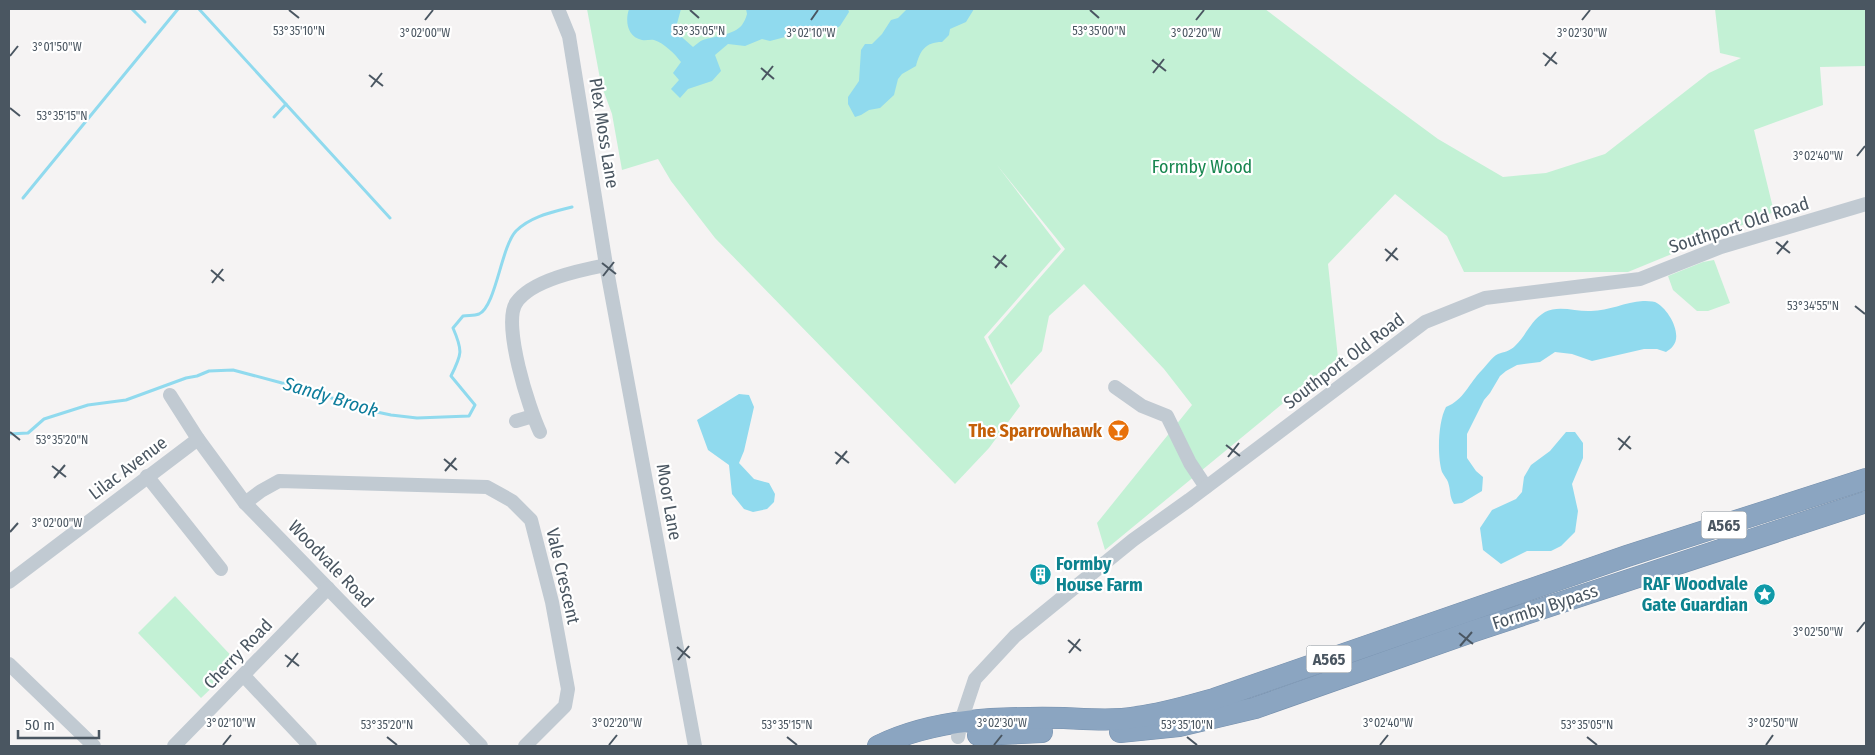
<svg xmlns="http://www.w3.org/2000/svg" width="1875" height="755" font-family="'Fira Sans Condensed',sans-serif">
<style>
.green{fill:#c3f1d5}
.water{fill:#90daee}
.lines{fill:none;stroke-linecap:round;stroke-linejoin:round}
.stream{stroke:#90daee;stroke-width:3}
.highway-casing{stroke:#7690ad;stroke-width:22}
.minor{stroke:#c1cad2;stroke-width:14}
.highway{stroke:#8ba5c1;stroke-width:21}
.ticks{fill:none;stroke:#4a5661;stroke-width:2}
.labels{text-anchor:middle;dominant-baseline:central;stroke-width:4.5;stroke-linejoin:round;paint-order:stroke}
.shield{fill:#fff;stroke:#808990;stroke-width:1}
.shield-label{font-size:16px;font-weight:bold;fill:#4a5661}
.street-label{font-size:18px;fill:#4a5661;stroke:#fff}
.park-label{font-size:18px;fill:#17864f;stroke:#fff}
.food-label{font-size:18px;font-weight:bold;fill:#c56008;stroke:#fff;text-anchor:end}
.culture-label{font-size:18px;font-weight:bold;fill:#0d838f;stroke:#fff;text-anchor:start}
.water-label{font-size:19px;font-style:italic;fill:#0c7c9b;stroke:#fff}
.ticks-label{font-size:12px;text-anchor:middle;fill:#4a5661;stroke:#fff;stroke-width:4.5;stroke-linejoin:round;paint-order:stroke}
</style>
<rect width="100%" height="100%" fill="#f5f3f3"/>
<g class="green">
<polygon points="587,9 1265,9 1362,83 1438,139 1503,177 1546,173 1605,154 1709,73 1741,58 1720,53 1715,9 1866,9 1866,66 1820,67 1823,105 1754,130 1774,212 1628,272 1464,272 1447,236 1395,194 1328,264 1338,358 1105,550 1097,523 1192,405 1164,369 1084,284 1049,316 1042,351 1011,385 988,337 1065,249 997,165 1061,249 984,337 1020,406 989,448 955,484 715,238 671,181 658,159 622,170 612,114 601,84"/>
<polygon points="1714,260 1730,303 1708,311 1697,311 1673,290 1668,276 1703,262"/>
<polygon points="175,596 238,663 201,698 138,633"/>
</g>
<g class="water">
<path d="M 629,9 L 681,9 L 675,31 L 693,47 C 697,44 700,41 703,40 C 715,36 734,35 742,25 C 744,22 746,18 747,14 L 746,9 L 848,9 L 849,12 L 840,26 L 829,33 L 820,34 L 803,29 L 793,32 L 789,36 L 770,41 L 762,39 L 745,46 L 728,44 L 715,55 L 721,71 L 712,81 L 688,89 L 680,98 L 671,89 L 679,80 L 673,73 L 681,62 C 675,54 664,43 654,40 C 650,39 646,41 642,40 C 627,37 625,21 629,9 Z"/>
<path d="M 907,9 L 974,9 L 966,22 L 950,29 L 949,35 L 942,42 C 925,42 920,51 916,66 L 902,74 L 898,79 L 894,95 L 880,108 L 869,110 L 861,115 L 855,117 L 848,104 L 848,97 L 859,81 L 861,50 L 865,44 L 872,44 L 882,34 L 891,20 L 898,18 Z"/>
<path d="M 1643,301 C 1646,301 1652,301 1655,302 C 1668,308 1683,334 1673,346 C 1671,349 1668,350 1666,352 L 1657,349 L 1644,349 L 1592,361 L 1572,354 L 1555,352 L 1540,362 L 1517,365 L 1506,371 L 1500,376 L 1490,393 L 1484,400 L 1467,434 L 1467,458 L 1476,471 L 1483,477 L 1482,491 L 1462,503 L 1454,504 C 1449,496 1451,491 1448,482 C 1447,479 1444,476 1442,472 C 1437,456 1438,422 1446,407 C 1464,400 1469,383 1482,370 C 1487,365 1492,357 1498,354 C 1504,352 1510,351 1515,346 C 1526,336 1530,321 1545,312 C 1559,305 1577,312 1591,311 C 1609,311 1625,302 1643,301 Z"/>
<polygon points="739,394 749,395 754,407 744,451 739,463 754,479 769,483 775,494 774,502 767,509 753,512 744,509 732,494 729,465 708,450 697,420"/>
<polygon points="1566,432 1575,432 1583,443 1583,458 1572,484 1578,511 1575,532 1561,546 1551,551 1527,551 1501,564 1483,550 1480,528 1492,510 1516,499 1522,492 1524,477 1531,465 1550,451"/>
</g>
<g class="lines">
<g class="stream">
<polyline points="132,9 145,22"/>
<polyline points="199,9 390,218"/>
<polyline points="274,117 286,104"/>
<polyline points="23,198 178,9"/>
<path d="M 9,434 L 28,433 L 44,419 L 88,405 L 126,400 L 186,378 L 197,376 L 209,371 L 233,370 L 282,383 L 303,386 L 353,407 L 391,415 L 417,418 L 469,416 L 475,405 L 451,376 C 462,354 463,351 453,328 L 463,316 C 468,315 474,316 479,314 C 496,306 501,247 516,231 C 531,216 553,212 572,207"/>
</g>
<defs>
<g id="highway">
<polyline points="1120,732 1179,726 1255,708 1474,631 1866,502"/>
<polyline points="978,735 1042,732"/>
<path d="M 878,746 C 935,718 1001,717 1064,718 C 1088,719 1113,721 1137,717 C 1163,714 1189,706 1214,699 L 1627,556 L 1866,479"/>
</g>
</defs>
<use href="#highway" class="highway-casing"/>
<g class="minor">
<polyline points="558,9 569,36 606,265 695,746"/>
<polyline points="1115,387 1142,406 1167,416 1190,463 1206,487"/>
<polyline points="170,395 198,439 245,503 481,746"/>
<polyline points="516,421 533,416"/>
<path d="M 540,432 C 529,409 502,324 516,303 C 531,280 581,270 606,265"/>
<polyline points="147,476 221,569"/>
<polyline points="245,503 261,491 279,481 487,487 512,501 531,520 552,602 568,689 565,706 525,746"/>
<polyline points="9,582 198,439"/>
<polyline points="9,664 94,746"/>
<polyline points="244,676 310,746"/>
<polyline points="958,737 961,721 975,679 1015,636 1133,540 1189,500 1425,322 1485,298 1640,279 1721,247 1866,204"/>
<polyline points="174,746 328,588"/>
</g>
<use href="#highway" class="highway"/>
</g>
<path class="ticks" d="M 289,10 L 299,18M 690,10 L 699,18M 1090,10 L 1099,18M 425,20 L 433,10M 811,20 L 818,10M 1196,20 L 1204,10M 1582,20 L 1590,10M 1543,53 L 1557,64M 10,56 L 18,46M 1152,60 L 1166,71M 1545,66 L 1556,52M 761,68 L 774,79M 1153,73 L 1164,59M 369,75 L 383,86M 762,80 L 773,66M 371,87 L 382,73M 10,108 L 20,116M 1857,156 L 1865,146M 1776,242 L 1790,253M 1385,249 L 1398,260M 1777,254 L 1788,241M 993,256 L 1007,267M 1386,261 L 1397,248M 602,263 L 616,274M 995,268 L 1006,255M 211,270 L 224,281M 603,276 L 614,262M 212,283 L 223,269M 1855,306 L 1865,314M 10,432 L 20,440M 1618,438 L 1631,449M 1226,445 L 1240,456M 1619,450 L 1630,436M 835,452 L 849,463M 1228,457 L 1239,443M 444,459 L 457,470M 836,464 L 847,451M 52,466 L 66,477M 445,471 L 456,458M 54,478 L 65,465M 10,532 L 18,523M 1857,632 L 1865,622M 1459,633 L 1473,644M 1068,640 L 1081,651M 1460,646 L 1472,632M 677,647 L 690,658M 1069,653 L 1080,639M 285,655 L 299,666M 678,660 L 689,646M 287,667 L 298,653M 387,737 L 397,745M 787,737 L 797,745M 1187,737 L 1197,745M 1587,737 L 1597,745M 223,745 L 231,735M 609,745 L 617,735M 994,745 L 1002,735M 1380,745 L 1388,735M 1766,745 L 1773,735"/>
<defs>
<symbol id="bar-disc" viewBox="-11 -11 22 22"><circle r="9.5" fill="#e8710a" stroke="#fff"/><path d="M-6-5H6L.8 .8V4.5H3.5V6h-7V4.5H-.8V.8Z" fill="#fff"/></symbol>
<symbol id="building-disc" viewBox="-11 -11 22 22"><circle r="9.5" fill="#0f9aa8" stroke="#fff"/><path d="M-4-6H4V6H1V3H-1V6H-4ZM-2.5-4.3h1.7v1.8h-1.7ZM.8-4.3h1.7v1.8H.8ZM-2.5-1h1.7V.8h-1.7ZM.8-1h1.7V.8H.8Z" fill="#fff"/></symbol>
<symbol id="sight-disc" viewBox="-11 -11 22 22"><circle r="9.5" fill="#0f9aa8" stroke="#fff"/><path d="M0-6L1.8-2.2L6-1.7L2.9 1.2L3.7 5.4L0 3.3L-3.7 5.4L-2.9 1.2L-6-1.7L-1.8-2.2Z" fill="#fff"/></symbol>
</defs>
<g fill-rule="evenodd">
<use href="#bar-disc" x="1106" y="418" width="25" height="25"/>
<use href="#building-disc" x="1028" y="562" width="25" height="25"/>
<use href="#sight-disc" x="1752" y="582" width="25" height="25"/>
</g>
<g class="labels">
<g class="shield">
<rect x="1701.5" y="511.5" width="45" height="27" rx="4"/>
<rect x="1306.5" y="645.5" width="45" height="27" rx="4"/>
</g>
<g class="shield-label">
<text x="1724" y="525">A565</text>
<text x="1329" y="659">A565</text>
</g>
<g class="street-label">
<text transform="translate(604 133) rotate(81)">Plex Moss Lane</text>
<text transform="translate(1739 225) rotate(-18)">Southport Old Road</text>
<text transform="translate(1344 361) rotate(-37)">Southport Old Road</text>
<text transform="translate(128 468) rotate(-37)">Lilac Avenue</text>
<text transform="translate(669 502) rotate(80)">Moor Lane</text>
<text transform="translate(331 564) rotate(46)">Woodvale Road</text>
<text transform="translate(563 576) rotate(77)">Vale Crescent</text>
<text transform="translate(1545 607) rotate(-18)">Formby Bypass</text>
<text transform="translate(238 654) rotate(-46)">Cherry Road</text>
</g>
<g class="park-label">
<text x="1202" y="167">Formby Wood</text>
</g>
<g class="food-label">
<text x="1102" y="431">The Sparrowhawk</text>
</g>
<g class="culture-label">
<text x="1056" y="564">Formby<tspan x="1056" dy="21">House Farm</tspan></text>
<text x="1748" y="584" text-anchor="end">RAF Woodvale<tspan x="1748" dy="21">Gate Guardian</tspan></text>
</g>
<g class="water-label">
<text transform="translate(331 397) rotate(17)">Sandy Brook</text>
</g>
</g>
<g class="ticks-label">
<text x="299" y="35">53°35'10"N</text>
<text x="699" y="35">53°35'05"N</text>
<text x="1099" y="35">53°35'00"N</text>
<text x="425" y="37">3°02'00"W</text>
<text x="811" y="37">3°02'10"W</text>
<text x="1196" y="37">3°02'20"W</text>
<text x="1582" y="37">3°02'30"W</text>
<text x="57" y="51">3°01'50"W</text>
<text x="62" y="120">53°35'15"N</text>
<text x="1818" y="160">3°02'40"W</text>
<text x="1813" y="310">53°34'55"N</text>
<text x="62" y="444">53°35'20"N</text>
<text x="57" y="527">3°02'00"W</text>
<text x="1818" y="636">3°02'50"W</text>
<text x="231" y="727">3°02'10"W</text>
<text x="617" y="727">3°02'20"W</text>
<text x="1002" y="727">3°02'30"W</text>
<text x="1388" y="727">3°02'40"W</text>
<text x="1773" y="727">3°02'50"W</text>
<text x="387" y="729">53°35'20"N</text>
<text x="787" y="729">53°35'15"N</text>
<text x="1187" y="729">53°35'10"N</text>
<text x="1587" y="729">53°35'05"N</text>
</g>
<rect width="1875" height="755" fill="none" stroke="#4a5661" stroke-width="20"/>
<path d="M18 730v8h81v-8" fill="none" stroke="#4a5661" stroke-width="2.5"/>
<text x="25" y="730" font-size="15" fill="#4a5661" stroke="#ffffff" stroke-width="4" paint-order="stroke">50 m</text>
</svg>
